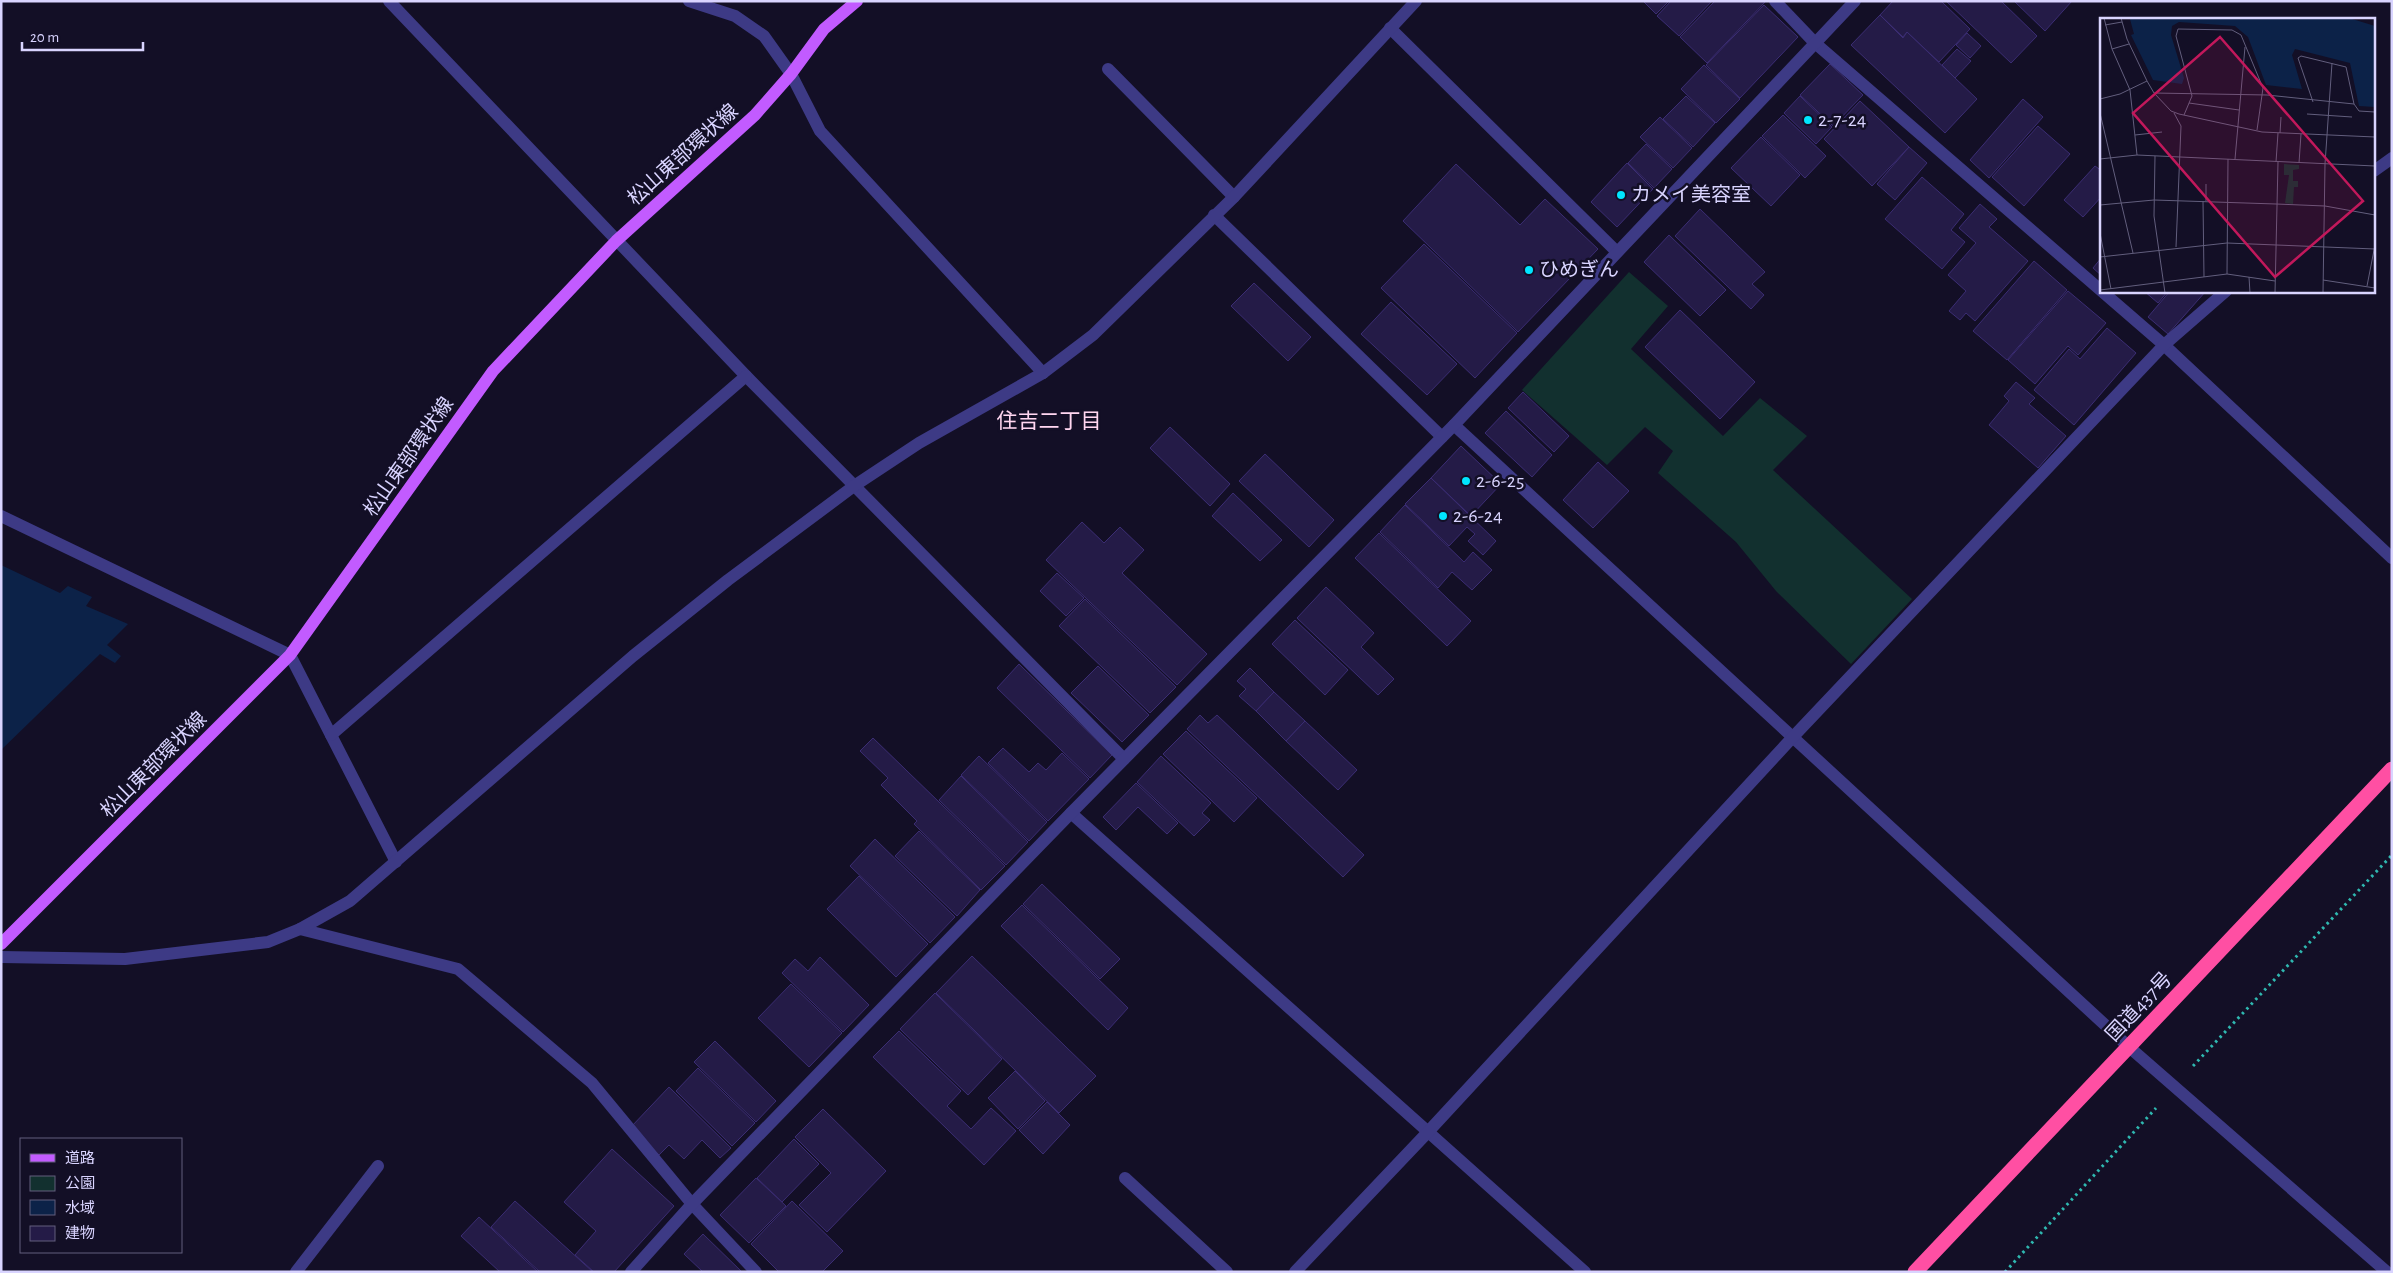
<svg xmlns="http://www.w3.org/2000/svg" width="2393" height="1273" font-family="'Alegreya Sans','Noto Sans JP',sans-serif">
<style>
.green{fill:#12302f}
.water{fill:#0c2248}
.building{fill:#241b47;stroke:#3b2d73}
.lines{fill:none;stroke-linecap:round;stroke-linejoin:round}
.path{stroke:#2fb8b0;stroke-width:3;stroke-dasharray:2.5 4;stroke-linecap:butt}
.minor{stroke:#3d3a85;stroke-width:12}
.major{stroke:#c25bff;stroke-width:12}
.highway{stroke:#ff4fa3;stroke-width:15}
.poi-dot{fill:#00e5ff;stroke:#130f26;stroke-width:2}
.labels{text-anchor:middle;dominant-baseline:central;stroke-width:5;stroke-linejoin:round;paint-order:stroke}
.poi-label{font-size:20px;fill:#d9d4ff;stroke:#130f26;text-anchor:start}
.street-label{font-size:20px;fill:#d9d4ff;stroke:#130f26}
.neighbourhood-label{font-size:21px;fill:#ffd6f0;stroke:#130f26}
.inset-road{fill:none;stroke:#625e7d;stroke-width:1}
.view{fill:#c2185b;fill-opacity:0.15;stroke:#c2185b;stroke-width:2.5}
.inset-edge{fill:none;stroke:#d9d4ff;stroke-width:2.5}
</style>
<rect width="100%" height="100%" fill="#130f26"/>
<polygon class="green" points="1629,272 1668,306 1631,349 1723,436 1760,398 1807,436 1773,470 1912,599 1851,664 1776,591 1736,542 1658,473 1673,451 1645,427 1607,465 1522,390"/>
<polygon class="water" points="1,565 60,593 68,586 92,597 86,606 128,624 107,645 121,656 115,663 100,654 1,750"/>
<g class="building">
<polygon points="1643,1 1669,1 1656,14"/>
<polygon points="1671,1 1712,1 1679,36 1657,16"/>
<polygon points="1715,1 1766,1 1707,63 1680,37"/>
<polygon points="1893,1 1941,1 1970,29 1939,62 1907,32 1903,37 1880,15"/>
<polygon points="1946,1 2001,1 2037,36 2011,63"/>
<polygon points="2014,1 2072,1 2045,31"/>
<polygon points="1764,5 1798,37 1740,98 1706,65"/>
<polygon points="1880,15 1903,38 1907,32 1977,99 1945,133 1851,45"/>
<polygon points="1967,33 1981,46 1970,58 1956,45"/>
<polygon points="1957,49 1971,61 1955,78 1942,65"/>
<polygon points="1830,64 1863,95 1833,126 1800,95"/>
<polygon points="1704,65 1740,99 1716,123 1681,89"/>
<polygon points="1686,96 1715,123 1693,147 1663,119"/>
<polygon points="1800,96 1832,127 1816,144 1784,113"/>
<polygon points="2023,99 2043,117 1989,178 1970,160"/>
<polygon points="1860,101 1909,147 1872,186 1824,139"/>
<polygon points="1783,115 1826,156 1805,178 1762,136"/>
<polygon points="1660,117 1692,148 1673,168 1640,137"/>
<polygon points="2038,126 2070,154 2024,206 1992,177"/>
<polygon points="1761,137 1800,175 1771,206 1731,168"/>
<polygon points="1646,144 1672,169 1654,188 1628,163"/>
<polygon points="1909,147 1927,163 1895,200 1877,184"/>
<polygon points="1627,163 1653,189 1617,227 1591,202"/>
<polygon points="1456,164 1520,225 1545,199 1598,249 1518,332 1403,221"/>
<polygon points="2095,166 2102,171 2102,196 2083,217 2064,200"/>
<polygon points="1922,177 1964,214 1951,230 1965,242 1942,269 1885,219"/>
<polygon points="1980,204 1997,219 1989,227 2028,261 1975,321 1966,313 1960,320 1949,311 1966,291 1948,275 1976,243 1959,228"/>
<polygon points="1700,209 1765,272 1752,284 1764,295 1751,309 1675,236"/>
<polygon points="1669,235 1726,290 1700,316 1644,262"/>
<polygon points="1424,244 1517,333 1475,378 1381,288"/>
<polygon points="2102,257 2102,276 2093,268"/>
<polygon points="2034,261 2067,290 2007,360 1973,331"/>
<polygon points="1254,283 1311,337 1288,361 1231,306"/>
<polygon points="2068,291 2106,323 2078,355 2068,346 2035,384 2008,360"/>
<polygon points="2144,291 2168,291 2158,303"/>
<polygon points="2170,291 2206,291 2168,334 2148,317"/>
<polygon points="1391,302 1457,364 1427,395 1361,334"/>
<polygon points="1680,310 1755,382 1720,419 1645,347"/>
<polygon points="2107,328 2136,353 2074,425 2034,390 2069,349 2080,359"/>
<polygon points="2016,382 2035,398 2029,404 2066,436 2038,468 1989,425 2009,401 2004,396"/>
<polygon points="1523,392 1569,436 1554,452 1508,408"/>
<polygon points="1506,411 1552,455 1532,477 1485,433"/>
<polygon points="1170,427 1230,484 1210,506 1150,448"/>
<polygon points="1461,446 1501,484 1471,516 1431,478"/>
<polygon points="1265,454 1334,520 1309,547 1239,481"/>
<polygon points="1598,462 1629,491 1593,528 1563,500"/>
<polygon points="1431,478 1496,541 1483,555 1468,541 1475,534 1467,527 1449,546 1405,504"/>
<polygon points="1233,493 1282,540 1260,561 1212,516"/>
<polygon points="1405,505 1464,562 1473,552 1492,570 1472,590 1452,572 1438,588 1380,532"/>
<polygon points="1082,522 1104,543 1120,527 1144,550 1122,573 1207,654 1177,685 1046,560"/>
<polygon points="1379,533 1471,621 1447,646 1355,558"/>
<polygon points="1057,573 1084,598 1066,616 1040,591"/>
<polygon points="1326,587 1374,633 1361,647 1394,679 1378,695 1297,618"/>
<polygon points="1085,599 1176,687 1150,713 1059,626"/>
<polygon points="1295,620 1348,670 1325,695 1272,644"/>
<polygon points="1019,664 1112,755 1090,778 997,688"/>
<polygon points="1098,666 1149,715 1122,742 1071,693"/>
<polygon points="1250,668 1274,692 1256,711 1239,696 1246,689 1237,681"/>
<polygon points="1274,692 1305,721 1286,741 1256,711"/>
<polygon points="1200,715 1208,723 1217,715 1364,855 1343,877 1187,729"/>
<polygon points="1305,721 1357,770 1338,790 1286,741"/>
<polygon points="1186,731 1257,798 1234,822 1163,754"/>
<polygon points="873,738 1005,866 981,890 914,824 917,821 881,785 888,778 860,751"/>
<polygon points="1003,748 1029,772 1038,763 1046,770 1062,753 1089,779 1048,821 988,763"/>
<polygon points="979,756 1047,822 1029,841 961,775"/>
<polygon points="1161,756 1211,803 1202,813 1210,820 1194,836 1137,782"/>
<polygon points="961,776 1028,842 1006,865 939,800"/>
<polygon points="1136,783 1178,823 1167,834 1138,807 1116,830 1103,817"/>
<polygon points="919,831 980,890 957,916 895,856"/>
<polygon points="875,839 955,917 930,943 850,866"/>
<polygon points="859,876 928,944 896,977 827,909"/>
<polygon points="1042,884 1120,959 1100,979 1023,904"/>
<polygon points="1022,905 1128,1008 1108,1030 1001,926"/>
<polygon points="972,956 1096,1076 1059,1113 936,993"/>
<polygon points="820,957 869,1005 843,1032 782,973 795,959 808,971"/>
<polygon points="791,984 842,1033 809,1067 758,1018"/>
<polygon points="935,993 1002,1059 968,1095 900,1029"/>
<polygon points="899,1031 961,1091 947,1106 971,1129 991,1108 1016,1131 984,1165 873,1057"/>
<polygon points="715,1041 776,1101 756,1122 694,1062"/>
<polygon points="698,1068 755,1123 732,1146 676,1091"/>
<polygon points="1015,1071 1045,1101 1018,1129 988,1098"/>
<polygon points="669,1087 731,1148 720,1158 702,1140 684,1159 669,1145 659,1155 631,1127"/>
<polygon points="1047,1102 1070,1125 1043,1154 1019,1130"/>
<polygon points="823,1109 886,1171 827,1232 799,1205 831,1173 795,1137"/>
<polygon points="794,1139 819,1164 782,1202 757,1178"/>
<polygon points="612,1149 674,1206 614,1272 594,1272 575,1255 596,1231 564,1202"/>
<polygon points="756,1178 786,1206 749,1243 720,1215"/>
<polygon points="515,1201 593,1272 540,1272 491,1227"/>
<polygon points="792,1201 843,1251 822,1272 779,1272 751,1244"/>
<polygon points="479,1217 538,1272 500,1272 461,1236"/>
<polygon points="703,1234 742,1272 703,1272 684,1254"/>
</g>
<g class="lines">
<g class="path">
<polyline points="2193,1066 2392,855"/>
<polyline points="2005,1272 2156,1108"/>
</g>
<g class="minor">
<polyline points="389,1 746,376 1124,759"/>
<polyline points="689,1 735,16 764,36 791,74 820,131 1043,373"/>
<polyline points="1775,1 1815,43 2164,345 2392,558"/>
<polyline points="1390,28 1617,252"/>
<polyline points="1108,69 1234,197"/>
<polyline points="2374,171 2392,158"/>
<polyline points="1214,215 1442,437"/>
<polyline points="1454,425 2129,1047 2387,1272"/>
<polyline points="1,516 290,655 396,862"/>
<polyline points="331,735 746,376"/>
<polyline points="1071,813 1585,1272"/>
<polyline points="300,929 458,969 592,1083 692,1204 756,1272"/>
<polyline points="1,957 125,959 268,942 300,929 350,901 633,656 728,580 854,486 919,443 1043,373 1093,335 1234,197 1416,1"/>
<polyline points="1125,1178 1227,1272"/>
<polyline points="296,1272 378,1166"/>
<polyline points="631,1272 692,1204 1071,813 1454,425 1855,1"/>
<polyline points="1295,1272 1427,1133 1792,738 2164,345 2226,291"/>
</g>
<polyline class="major" points="1,944 290,655 493,371 616,241 755,115 791,74 824,29 857,1"/>
<polyline class="highway" points="1915,1272 2392,769"/>
</g>
<g class="poi-dot">
<circle cx="1808" cy="120" r="5"/>
<circle cx="1621" cy="195" r="5"/>
<circle cx="1529" cy="270" r="5"/>
<circle cx="1466" cy="481" r="5"/>
<circle cx="1443" cy="516" r="5"/>
</g>
<g class="labels">
<g class="poi-label">
<text x="1818" y="120">2-7-24</text>
<text x="1631" y="195">カメイ美容室</text>
<text x="1539" y="270">ひめぎん</text>
<text x="1476" y="481">2-6-25</text>
<text x="1453" y="516">2-6-24</text>
</g>
<g class="street-label">
<text transform="translate(683 155) rotate(-42)">松山東部環状線</text>
<text transform="translate(409 457) rotate(-55)">松山東部環状線</text>
<text transform="translate(154 765) rotate(-45)">松山東部環状線</text>
<text transform="translate(2139 1007) rotate(-47)">国道437号</text>
</g>
<g class="neighbourhood-label">
<text x="1049" y="421">住吉二丁目</text>
</g>
</g>
<g transform="translate(2100 18)">
<rect width="275" height="275" fill="#130f26"/>
<path d="M 184,146 L 199,147 L 199,151 L 193,152 L 193,163 L 198,163 L 198,169 L 194,169 L 193,186 L 185,185 L 189,157 L 184,157 Z" fill="#12302f"/>
<path d="M 249,0 L 275,8 L 275,89 L 259,88 L 250,45 L 195,31 L 192,37 L 202,71 L 166,67 L 148,19 L 135,8 L 79,4 L 72,8 L 71,17 L 84,60 L 82,66 L 53,62 L 31,17 L 34,16 L 30,1 Z" fill="#0c2248"/>
<path class="inset-road" d="M 4,0 L 12,31 L 30,72 L 37,137M 21,0 L 27,21 L 47,63M 5,7 L 22,4M 12,31 L 29,26M 54,75 L 71,93 L 79,96 L 162,114 L 275,119M 0,81 L 20,76 L 47,63 L 54,75 L 167,77 L 254,86 L 259,93 L 275,94M 213,84 L 198,40 L 201,38 L 246,49 L 254,86M 89,85 L 139,92M 0,95 L 33,235M 74,95 L 81,108 L 76,229M 207,96 L 252,99M 84,97 L 92,78 L 76,18 L 78,11 L 132,12 L 141,17 L 163,70 L 157,112M 180,115 L 181,99M 35,117 L 62,114M 55,138 L 54,198 L 65,275M 0,141 L 37,137 L 275,148M 135,141 L 145,29M 176,144 L 178,115M 199,145 L 201,116M 103,183 L 104,259M 106,183 L 106,166M 0,187 L 54,182 L 176,186 L 225,188 L 275,197M 0,215 L 11,271M 0,239 L 127,225 L 275,231M 127,256 L 128,141M 149,259 L 150,275M 223,262 L 275,270M 267,268 L 275,227M 0,272 L 127,256 L 175,263M 175,275 L 178,144M 223,275 L 225,146 L 232,45"/>
<path class="view" d="M 120,19 L 263,183 L 175,259 L 33,95 Z"/>
<rect width="275" height="275" class="inset-edge"/>
</g>
<rect width="2393" height="1273" fill="none" stroke="#d9d4ff" stroke-width="5"/>
<rect x="20" y="1138" width="162" height="115" fill="#130f26" stroke="#625e7d"/>
<rect x="30" y="1154" width="25" height="8" fill="#c25bff" stroke="#625e7d"/>
<text x="65" y="1163" font-size="15" fill="#d9d4ff">道路</text>
<rect x="30" y="1176" width="25" height="15" fill="#12302f" stroke="#625e7d"/>
<text x="65" y="1188" font-size="15" fill="#d9d4ff">公園</text>
<rect x="30" y="1200" width="25" height="15" fill="#0c2248" stroke="#625e7d"/>
<text x="65" y="1213" font-size="15" fill="#d9d4ff">水域</text>
<rect x="30" y="1226" width="25" height="15" fill="#241b47" stroke="#625e7d"/>
<text x="65" y="1238" font-size="15" fill="#d9d4ff">建物</text>
<path d="M22 42v8h121v-8" fill="none" stroke="#d9d4ff" stroke-width="2.5"/>
<text x="30" y="42" font-size="15" fill="#d9d4ff" stroke="#130f26" stroke-width="4" paint-order="stroke">20 m</text>
</svg>
